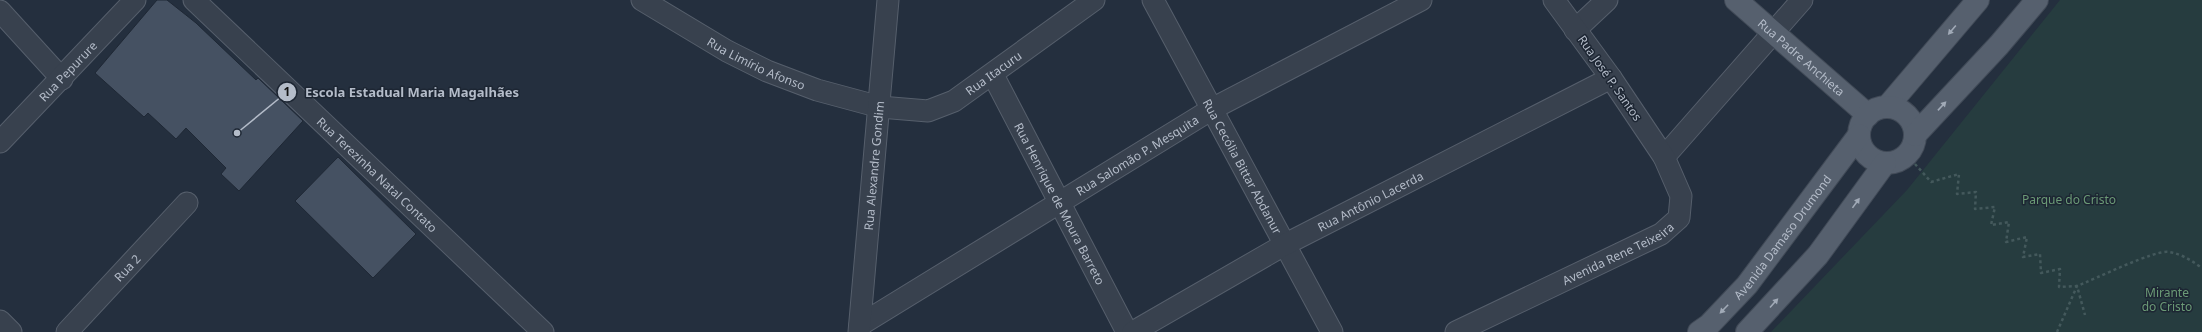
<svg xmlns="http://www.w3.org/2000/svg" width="2202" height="332" font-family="'Noto Sans',sans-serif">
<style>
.green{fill:#263c3f}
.building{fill:#455162;stroke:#1f2835}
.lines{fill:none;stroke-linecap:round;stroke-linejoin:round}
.minor-casing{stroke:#565f6c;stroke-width:23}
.major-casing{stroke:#414a57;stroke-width:24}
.path{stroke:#44595c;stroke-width:2.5;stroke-dasharray:3 3;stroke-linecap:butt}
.minor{stroke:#38414e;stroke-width:21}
.major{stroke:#56606e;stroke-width:22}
.oneway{fill:#a1aab7}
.labels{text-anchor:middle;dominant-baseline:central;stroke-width:3;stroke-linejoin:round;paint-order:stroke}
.street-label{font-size:12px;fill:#b4bcc9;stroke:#1d2633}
.park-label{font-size:12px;fill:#6b9a76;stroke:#1d2633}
.leader{fill:none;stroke:#b4bcc9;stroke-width:1.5}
.callout-dot{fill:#b4bcc9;stroke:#1d2633;stroke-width:1.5}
.mark-label{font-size:12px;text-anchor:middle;font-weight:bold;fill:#111}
.callout-label{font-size:13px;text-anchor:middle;font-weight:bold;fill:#b4bcc9;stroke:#1d2633;stroke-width:3;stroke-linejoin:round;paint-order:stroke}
</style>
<rect width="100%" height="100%" fill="#242f3e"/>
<polygon class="green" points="2060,0 2202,0 2202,332 1771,332 1907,190"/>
<g class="building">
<polygon points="157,0 167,0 196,23 256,80 258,78 303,121 239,191 221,174 226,168 186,128 176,139 148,113 144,117 95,73"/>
<polygon points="338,157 416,234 373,278 295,201"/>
</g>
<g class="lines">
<defs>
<g id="minor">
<path id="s1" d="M 194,0 L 543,332"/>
<path id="s2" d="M 642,0 L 727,51 L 767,71 L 817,90 L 880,107 L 928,111 L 954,101 L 1094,0"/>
<path id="s3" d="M 1153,0 L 1332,332"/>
<polyline points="0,11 62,79"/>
<polyline points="1575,30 1607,0"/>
<path id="s4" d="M 993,75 L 1127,332"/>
<path id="s5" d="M 0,142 L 135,0"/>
<polyline points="1664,157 1802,0"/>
<polyline points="0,321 11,332"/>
<path id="s6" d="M 860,325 L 1212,109 L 1421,0"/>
<path id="s7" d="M 67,332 L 187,203"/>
<path id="s8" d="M 859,332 L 888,0"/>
<path id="s9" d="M 1133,332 L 1284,245 L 1611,78"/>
<path id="s10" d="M 1456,332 L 1661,234 L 1679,218 L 1681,196 L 1664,157 L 1611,78 L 1554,0"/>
</g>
<g id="major">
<path id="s11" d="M 1736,0 L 1868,115"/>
<polyline points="1887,107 1978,0"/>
<circle cx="1887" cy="135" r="28"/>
<polyline points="1915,135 1999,45 2037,0"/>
<path id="s12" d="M 1699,332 L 1709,325 L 1747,285 L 1859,135"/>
<polyline points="1747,332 1818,255 1885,163"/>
</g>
</defs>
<use href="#minor" class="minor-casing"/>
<use href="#major" class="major-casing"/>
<g class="path">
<polyline points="1907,155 1931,182 1959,174 1957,194 1976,192 1975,209 1995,207 1991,225 2009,222 2006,242 2027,237 2023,257 2040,254 2041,273 2060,269 2059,287 2077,286 2085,315"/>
<path d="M 2057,332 L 2077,286 C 2093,280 2156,249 2169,252 C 2182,254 2192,261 2202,268"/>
</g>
<use href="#minor" class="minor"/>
<use href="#major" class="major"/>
</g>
<defs><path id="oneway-solid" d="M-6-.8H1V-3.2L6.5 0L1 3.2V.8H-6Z"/></defs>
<g class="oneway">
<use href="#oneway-solid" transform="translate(1952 30) rotate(130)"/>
<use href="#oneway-solid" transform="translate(1942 106) rotate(-47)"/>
<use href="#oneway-solid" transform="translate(1856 203) rotate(-54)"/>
<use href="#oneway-solid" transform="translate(1774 303) rotate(-48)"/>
<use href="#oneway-solid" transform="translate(1724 309) rotate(134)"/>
</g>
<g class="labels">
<g class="street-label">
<text stroke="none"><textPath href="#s11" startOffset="87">Rua Padre Anchieta</textPath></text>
<text stroke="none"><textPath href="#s2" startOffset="131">Rua Limírio Afonso</textPath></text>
<text stroke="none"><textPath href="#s5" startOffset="98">Rua Pepurure</textPath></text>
<text stroke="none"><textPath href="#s2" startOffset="387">Rua Itacuru</textPath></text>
<text transform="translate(1610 78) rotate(55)">Rua José P. Santos</text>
<text stroke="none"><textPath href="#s6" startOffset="325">Rua Salomão P. Mesquita</textPath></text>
<text stroke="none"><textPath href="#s8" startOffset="167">Rua Alexandre Gondim</textPath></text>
<text stroke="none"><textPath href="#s3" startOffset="189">Rua Cecólia Bittar Abdanur</textPath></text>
<text stroke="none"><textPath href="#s1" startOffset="253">Rua Terezinha Natal Contato</textPath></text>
<text stroke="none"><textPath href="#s9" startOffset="271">Rua Antônio Lacerda</textPath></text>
<text stroke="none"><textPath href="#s4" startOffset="145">Rua Henrique de Moura Barreto</textPath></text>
<text stroke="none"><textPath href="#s12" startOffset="127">Avenida Damaso Drumond</textPath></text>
<text stroke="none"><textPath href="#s10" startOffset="180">Avenida Rene Teixeira</textPath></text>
<text stroke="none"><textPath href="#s7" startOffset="88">Rua 2</textPath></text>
</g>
<g class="park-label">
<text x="2069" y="199">Parque do Cristo</text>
<text x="2167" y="292">Mirante<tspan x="2167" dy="14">do Cristo</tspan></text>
</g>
</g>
<path class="leader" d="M237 133L287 92"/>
<g class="callout-dot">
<circle cx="237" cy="133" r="4"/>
<circle cx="287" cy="92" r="10"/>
</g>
<g class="mark-label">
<text x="287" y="96">1</text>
</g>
<g class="callout-label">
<text x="412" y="97">Escola Estadual Maria Magalhães</text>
</g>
</svg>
